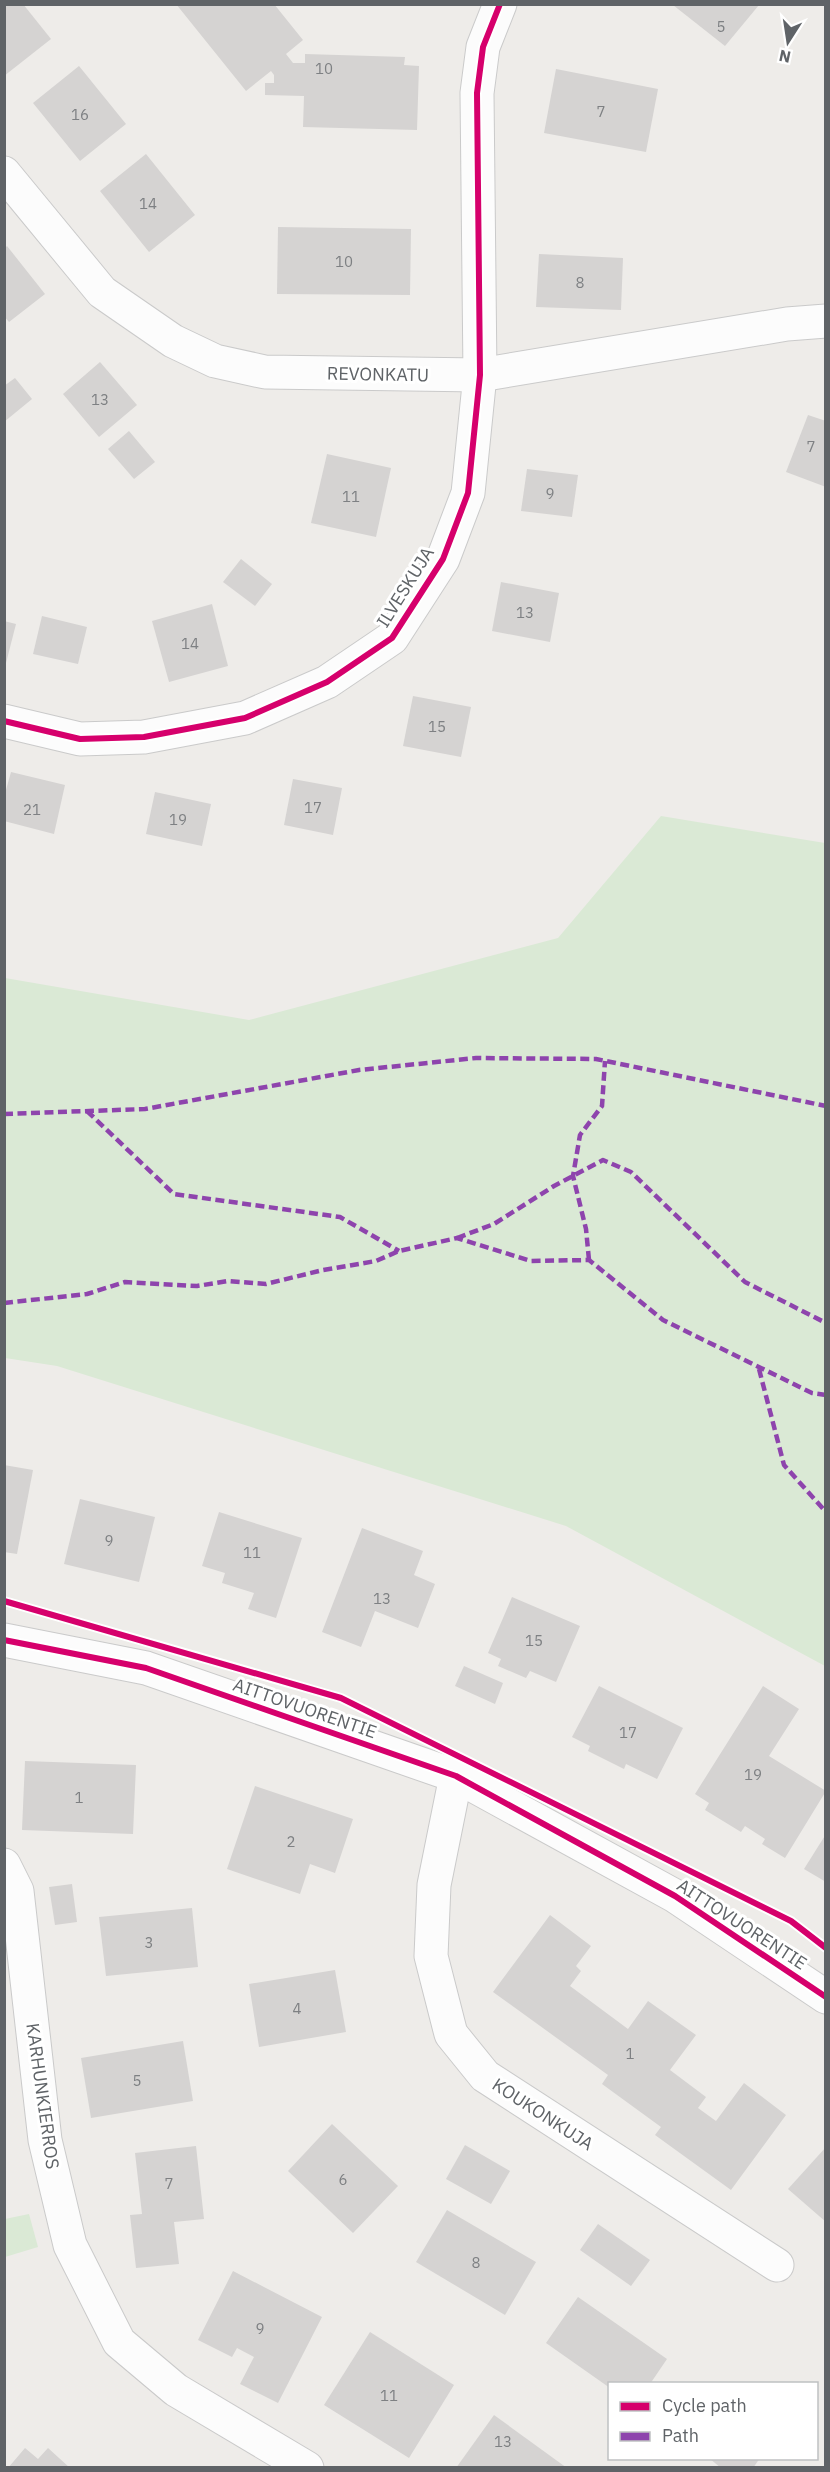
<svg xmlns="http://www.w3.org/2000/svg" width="830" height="2472" font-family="'IBM Plex Sans',sans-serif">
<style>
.green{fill:#dae9d5}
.building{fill:#d5d3d2}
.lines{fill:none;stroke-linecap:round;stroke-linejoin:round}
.minor-casing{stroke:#cacaca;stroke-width:35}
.tertiary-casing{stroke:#cacaca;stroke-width:35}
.minor{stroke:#fcfcfc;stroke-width:33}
.tertiary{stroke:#fcfcfc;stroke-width:33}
.quiet{stroke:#8e44ad;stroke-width:4.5;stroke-dasharray:9 4.5;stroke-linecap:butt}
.cycleway-casing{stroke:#fff;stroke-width:10}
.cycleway{stroke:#d6006c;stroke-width:6}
.labels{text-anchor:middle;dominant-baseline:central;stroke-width:6;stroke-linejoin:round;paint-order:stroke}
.number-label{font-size:15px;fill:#7e8083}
.street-label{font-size:18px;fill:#5f6367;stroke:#fff}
</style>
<rect width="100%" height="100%" fill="#eeece9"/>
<g class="green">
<polygon points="661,816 825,843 825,1666 566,1526 57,1366 5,1358 5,978 249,1020 558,938"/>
<polygon points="29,2214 38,2247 5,2257 5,2219"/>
</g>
<g class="building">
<polygon points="4,4 23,4 51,39 4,76"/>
<polygon points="176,4 274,4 303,40 286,54 293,63 305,63 305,54 405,57 404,65 419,66 417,130 303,127 304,96 265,95 265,83 274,83 274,75 271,71 246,91"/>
<polygon points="673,5 759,5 725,46"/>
<polygon points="79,66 126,124 80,161 33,103"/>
<polygon points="556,69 658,89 646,152 544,133"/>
<polygon points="146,154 195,215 149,252 100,191"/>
<polygon points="278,227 411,229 410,295 277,294"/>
<polygon points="7,246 45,294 9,322 4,316 4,249"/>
<polygon points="539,254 623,258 621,310 536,307"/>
<polygon points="100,362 137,405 99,437 63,394"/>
<polygon points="15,378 32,399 4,422 4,386"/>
<polygon points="808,415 826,421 826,487 786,472"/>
<polygon points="129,431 155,462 134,479 108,449"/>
<polygon points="327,454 391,468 376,537 311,523"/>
<polygon points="527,469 578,475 572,517 521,511"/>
<polygon points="241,559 272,584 255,606 223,582"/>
<polygon points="501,582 559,593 550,642 492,631"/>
<polygon points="212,604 228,666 169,682 152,621"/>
<polygon points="42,616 87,627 78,664 33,654"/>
<polygon points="4,621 16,624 5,667 4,667"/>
<polygon points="413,696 471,707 461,757 403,746"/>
<polygon points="11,772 65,785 54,834 4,821 4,797"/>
<polygon points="293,779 342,788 333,835 284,825"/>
<polygon points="155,792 211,804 202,846 146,834"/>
<polygon points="4,1465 33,1470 17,1554 4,1552"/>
<polygon points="80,1499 155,1517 139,1582 64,1564"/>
<polygon points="219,1512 302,1538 276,1618 248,1609 254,1593 222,1583 225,1573 202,1566"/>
<polygon points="362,1528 423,1551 414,1575 435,1584 418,1628 375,1611 361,1647 322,1632"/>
<polygon points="512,1597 580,1626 556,1682 530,1671 526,1678 498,1666 501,1659 488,1653"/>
<polygon points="464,1666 503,1683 495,1704 455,1686"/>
<polygon points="599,1686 683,1728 657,1779 626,1764 624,1769 588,1751 590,1746 572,1737"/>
<polygon points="763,1686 799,1709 769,1756 826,1791 785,1858 762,1844 765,1839 745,1826 741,1832 705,1810 709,1803 695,1794"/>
<polygon points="25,1761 136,1765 133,1834 22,1830"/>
<polygon points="255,1786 353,1819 335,1873 310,1864 300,1894 227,1869"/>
<polygon points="826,1834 826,1882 804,1869"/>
<polygon points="72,1884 77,1922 55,1925 49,1887"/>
<polygon points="192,1908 198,1967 106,1976 99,1917"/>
<polygon points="550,1915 591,1946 576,1966 581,1971 570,1986 628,2029 648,2001 696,2035 670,2070 706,2097 698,2108 716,2121 744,2083 786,2115 731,2190 655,2135 661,2127 602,2084 608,2075 493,1992"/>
<polygon points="335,1970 346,2032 259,2047 249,1984"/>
<polygon points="183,2041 193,2101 91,2118 81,2058"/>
<polygon points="332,2124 398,2186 353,2233 288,2171"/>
<polygon points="465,2145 510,2171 491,2204 446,2179"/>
<polygon points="196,2146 204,2219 174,2222 179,2264 136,2268 130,2215 142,2214 135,2153"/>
<polygon points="826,2147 826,2222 788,2189"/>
<polygon points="447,2210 536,2262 505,2315 416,2262"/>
<polygon points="598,2224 650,2260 631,2286 580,2250"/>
<polygon points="233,2271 322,2317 278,2403 240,2384 254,2357 237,2348 232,2357 198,2340"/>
<polygon points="578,2297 667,2359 650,2384 610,2384 610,2388 546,2343"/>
<polygon points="370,2332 454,2385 409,2458 324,2405"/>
<polygon points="494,2415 567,2468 456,2468"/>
<polygon points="25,2448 38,2459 48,2448 70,2468 8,2468"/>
<polygon points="709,2458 760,2458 753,2468 721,2468"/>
</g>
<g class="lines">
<defs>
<g id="minor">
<polyline points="4,173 102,292 173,341 215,361 265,372 480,375 787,324 826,321"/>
<polyline points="456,1776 434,1885 431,1956 451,2034 485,2076 777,2265"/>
<polyline points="4,1865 17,1891 45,2140 70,2245 119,2342 176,2390 307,2468"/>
</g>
<g id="tertiary">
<polyline points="4,721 80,739 144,737 245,718 327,682 392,638 443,559 468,493 480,375 477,93 483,47 500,4"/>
<polyline points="4,1640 146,1668 456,1776 675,1896 826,1997"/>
</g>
</defs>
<use href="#minor" class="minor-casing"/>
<use href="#tertiary" class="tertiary-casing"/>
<use href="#minor" class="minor"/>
<use href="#tertiary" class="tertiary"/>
<g class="quiet">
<polyline points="87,1111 174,1194 340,1217 399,1251"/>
<polyline points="4,1114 145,1109 359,1070 476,1058 596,1059 826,1106"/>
<polyline points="457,1238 494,1224 554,1186 603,1160 631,1172 745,1282 826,1323"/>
<polyline points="589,1260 586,1229 573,1176 580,1135 602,1106 605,1061"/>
<polyline points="4,1303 87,1294 125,1282 197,1286 228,1281 266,1284 323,1270 376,1261 399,1251 457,1238 531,1261 589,1260 663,1320 812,1393 826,1395"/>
<polyline points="759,1369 784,1465 826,1512"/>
</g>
<defs>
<g id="cycleway">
<polyline points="4,721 80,739 144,737 245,718 327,682 392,638 443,559 468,493 480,375 477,93 483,47 500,4"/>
<polyline points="4,1601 341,1698 791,1921 826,1948"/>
<polyline points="4,1640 146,1668 456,1776 675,1896 826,1997"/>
</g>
</defs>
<use href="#cycleway" class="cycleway-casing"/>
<use href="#cycleway" class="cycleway"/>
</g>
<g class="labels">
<g class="number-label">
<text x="721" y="26">5</text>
<text x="324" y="68">10</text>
<text x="601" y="111">7</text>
<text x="80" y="114">16</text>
<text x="148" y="203">14</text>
<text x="344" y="261">10</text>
<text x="580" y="282">8</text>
<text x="100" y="399">13</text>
<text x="811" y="446">7</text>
<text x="550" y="493">9</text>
<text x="351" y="496">11</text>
<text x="525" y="612">13</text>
<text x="190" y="643">14</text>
<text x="437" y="726">15</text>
<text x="313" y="807">17</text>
<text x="32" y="809">21</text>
<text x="178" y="819">19</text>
<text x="109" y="1540">9</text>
<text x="252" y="1552">11</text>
<text x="382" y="1598">13</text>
<text x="534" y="1640">15</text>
<text x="628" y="1732">17</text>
<text x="753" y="1774">19</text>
<text x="79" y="1797">1</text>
<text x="291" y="1841">2</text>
<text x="149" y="1942">3</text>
<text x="297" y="2008">4</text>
<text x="630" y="2053">1</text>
<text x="137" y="2080">5</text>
<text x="343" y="2179">6</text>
<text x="169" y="2183">7</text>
<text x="476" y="2262">8</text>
<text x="260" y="2328">9</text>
<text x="389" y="2395">11</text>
<text x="503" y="2441">13</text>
</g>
<g class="street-label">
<text transform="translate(378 374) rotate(1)">REVONKATU</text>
<text transform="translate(405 587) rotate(-58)">ILVESKUJA</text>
<text transform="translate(305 1708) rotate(19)">AITTOVUORENTIE</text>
<text transform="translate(742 1924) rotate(33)">AITTOVUORENTIE</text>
<text transform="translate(43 2096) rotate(82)">KARHUNKIERROS</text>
<text transform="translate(543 2114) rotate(33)">KOUKONKUJA</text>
</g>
</g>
<rect width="830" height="2472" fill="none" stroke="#5f6367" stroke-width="12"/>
<rect x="608" y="2382" width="210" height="78" fill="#ffffff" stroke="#bfc1c2" stroke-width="1.5"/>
<rect x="620" y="2402" width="30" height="9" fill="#d6006c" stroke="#bfc1c2" stroke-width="1.5"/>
<text x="662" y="2412" font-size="18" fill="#5f6367">Cycle path</text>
<rect x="620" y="2432" width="30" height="9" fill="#8e44ad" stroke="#bfc1c2" stroke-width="1.5"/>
<text x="662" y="2442" font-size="18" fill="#5f6367">Path</text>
<g transform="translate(788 42) rotate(192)" stroke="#ffffff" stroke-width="4.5" paint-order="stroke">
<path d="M0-4.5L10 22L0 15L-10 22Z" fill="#5f6367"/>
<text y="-9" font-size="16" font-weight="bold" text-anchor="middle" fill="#5f6367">N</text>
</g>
</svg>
